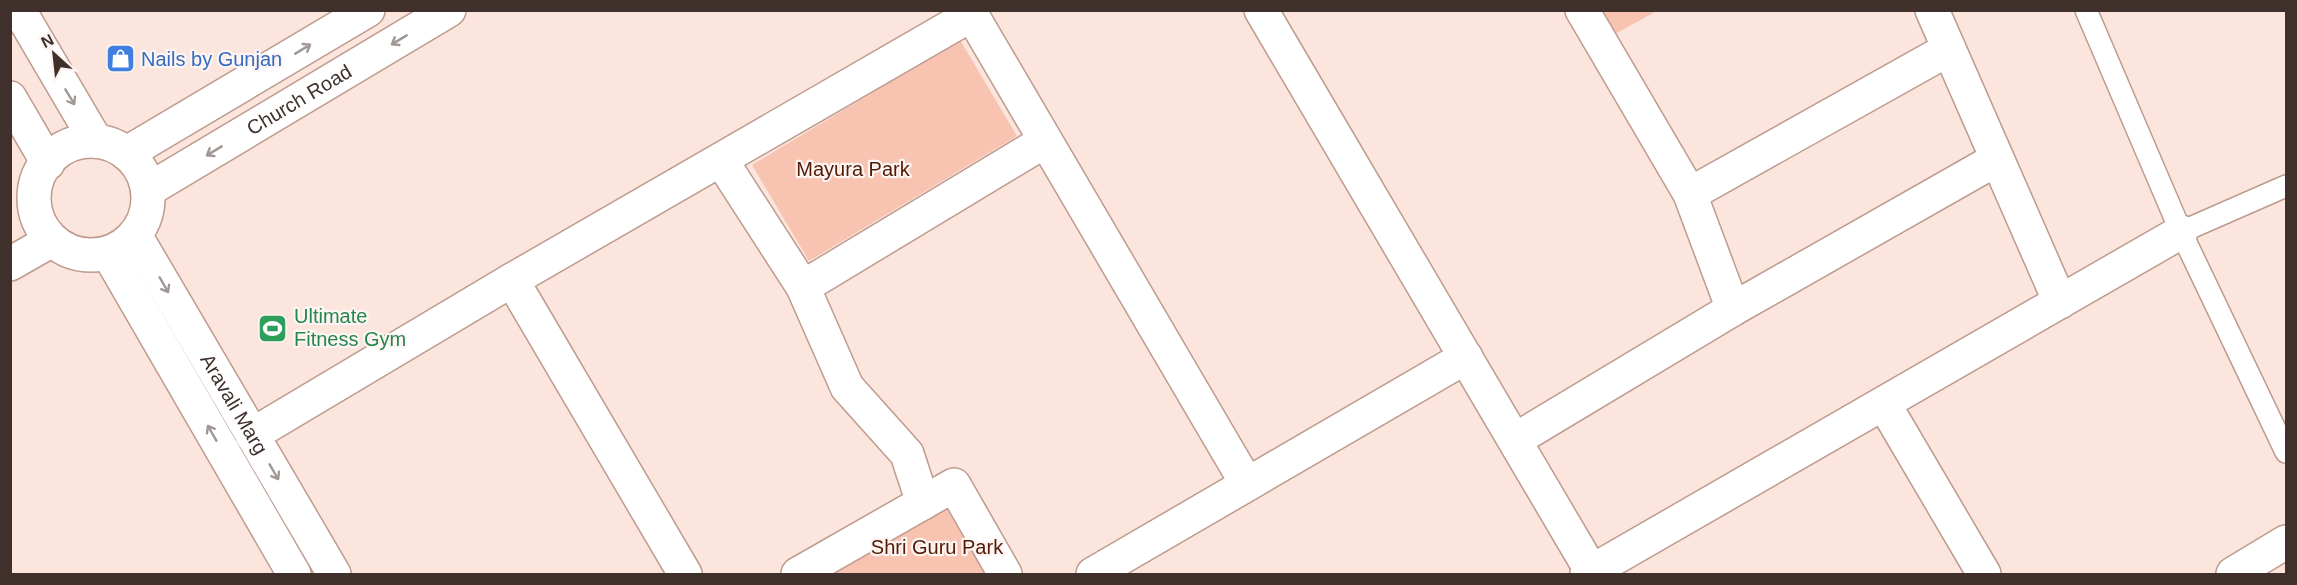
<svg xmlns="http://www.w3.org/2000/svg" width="2297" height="585" font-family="Arial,sans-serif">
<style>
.green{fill:#f8c3b0}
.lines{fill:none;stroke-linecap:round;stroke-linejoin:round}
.service-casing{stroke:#be9b8e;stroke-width:24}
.minor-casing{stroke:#be9b8e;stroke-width:36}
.tertiary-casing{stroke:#be9b8e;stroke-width:36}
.service{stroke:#fff;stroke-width:21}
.minor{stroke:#fff;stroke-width:33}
.tertiary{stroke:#fff;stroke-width:33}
.oneway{stroke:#9f9895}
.labels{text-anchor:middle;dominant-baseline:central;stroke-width:4.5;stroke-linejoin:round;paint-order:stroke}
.shop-label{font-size:20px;fill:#366cbe;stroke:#fdf5f3;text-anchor:start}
.street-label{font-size:20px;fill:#3f302b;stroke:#fdf5f3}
.park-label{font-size:20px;fill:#531b03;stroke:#fdf5f3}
.leisure-label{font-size:20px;fill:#27864d;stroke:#fdf5f3;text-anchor:start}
</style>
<rect width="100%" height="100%" fill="#fbe5dc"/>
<g class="green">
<polygon points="1597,11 1657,11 1611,36"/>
<polygon points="960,40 1017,136 809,261 752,165"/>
<polygon points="947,509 985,574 833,574"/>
</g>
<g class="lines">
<defs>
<g id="service">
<polyline points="2086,10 2181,232 2286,452"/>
<polyline points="2181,232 2286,186"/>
</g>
<g id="minor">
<polyline points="969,10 1247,484"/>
<polyline points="1261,10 1592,572"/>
<polyline points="1582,10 1690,194 1949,49"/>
<polyline points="1932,10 2060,302"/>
<polyline points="721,160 803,287 1045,141"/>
<polyline points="1690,194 1733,309"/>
<polyline points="512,280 685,574"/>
<polyline points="803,287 847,387 907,454 923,503"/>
<polyline points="1884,404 1984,574"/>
<polyline points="252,435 512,280 971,15"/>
<polyline points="1515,440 1733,309 1997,159"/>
<polyline points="798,574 954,485 1005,574"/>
<polyline points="1093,574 1466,357"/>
<polyline points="1587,574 2181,232"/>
<polyline points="2233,574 2286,542"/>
</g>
<g id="tertiary">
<polyline points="19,10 96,141"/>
<polyline points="10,98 48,163"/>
<circle cx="91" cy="198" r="57"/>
<polyline points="127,153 368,10"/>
<path id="s1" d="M 148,190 L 449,10"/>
<path id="s2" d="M 135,235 L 334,574"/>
<polyline points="108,253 294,574"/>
<polyline points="10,264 52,240"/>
</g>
</defs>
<use href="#service" class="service-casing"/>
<use href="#minor" class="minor-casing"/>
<use href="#tertiary" class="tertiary-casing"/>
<use href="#service" class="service"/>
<use href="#minor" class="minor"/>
<use href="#tertiary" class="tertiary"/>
</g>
<defs><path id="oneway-shaft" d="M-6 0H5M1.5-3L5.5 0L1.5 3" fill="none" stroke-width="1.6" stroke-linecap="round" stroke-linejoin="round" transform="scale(1.5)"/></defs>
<g class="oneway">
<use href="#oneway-shaft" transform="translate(399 40) rotate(149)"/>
<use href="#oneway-shaft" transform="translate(303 49) rotate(-31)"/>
<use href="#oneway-shaft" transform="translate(70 97) rotate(59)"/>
<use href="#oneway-shaft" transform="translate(214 151) rotate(149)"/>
<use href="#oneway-shaft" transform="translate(164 285) rotate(60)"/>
<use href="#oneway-shaft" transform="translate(212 433) rotate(-120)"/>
<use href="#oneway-shaft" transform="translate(274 472) rotate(60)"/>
</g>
<defs>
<symbol id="shop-square" viewBox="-11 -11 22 22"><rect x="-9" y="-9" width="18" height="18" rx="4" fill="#3f7fe0" stroke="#fdf5f3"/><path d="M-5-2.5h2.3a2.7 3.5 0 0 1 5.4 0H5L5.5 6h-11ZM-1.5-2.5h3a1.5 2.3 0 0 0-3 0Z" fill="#fff"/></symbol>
<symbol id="stadium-square" viewBox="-11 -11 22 22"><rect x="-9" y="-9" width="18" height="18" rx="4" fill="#2e9e5b" stroke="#fdf5f3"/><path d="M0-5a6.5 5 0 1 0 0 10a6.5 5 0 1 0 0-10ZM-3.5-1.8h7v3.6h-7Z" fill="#fff"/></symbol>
</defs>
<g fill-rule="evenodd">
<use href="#shop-square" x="104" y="42" width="33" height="33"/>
<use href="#stadium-square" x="256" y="312" width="33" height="33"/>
</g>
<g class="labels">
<g class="shop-label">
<text x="141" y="59">Nails by Gunjan</text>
</g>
<g class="street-label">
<text stroke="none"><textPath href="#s1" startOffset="176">Church Road</textPath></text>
<text stroke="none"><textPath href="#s2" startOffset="196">Aravali Marg</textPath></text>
</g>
<g class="park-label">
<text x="853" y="169">Mayura Park</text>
<text x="937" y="547">Shri Guru Park</text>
</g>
<g class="leisure-label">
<text x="294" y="316">Ultimate<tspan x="294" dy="23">Fitness Gym</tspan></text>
</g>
</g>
<rect width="2297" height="585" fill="none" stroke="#3f302b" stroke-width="24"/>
<g transform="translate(54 54) rotate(333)" stroke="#fdf5f3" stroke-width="4.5" paint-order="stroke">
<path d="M0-4.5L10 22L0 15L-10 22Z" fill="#3f302b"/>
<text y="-9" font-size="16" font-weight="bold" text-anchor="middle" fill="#3f302b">N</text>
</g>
</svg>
